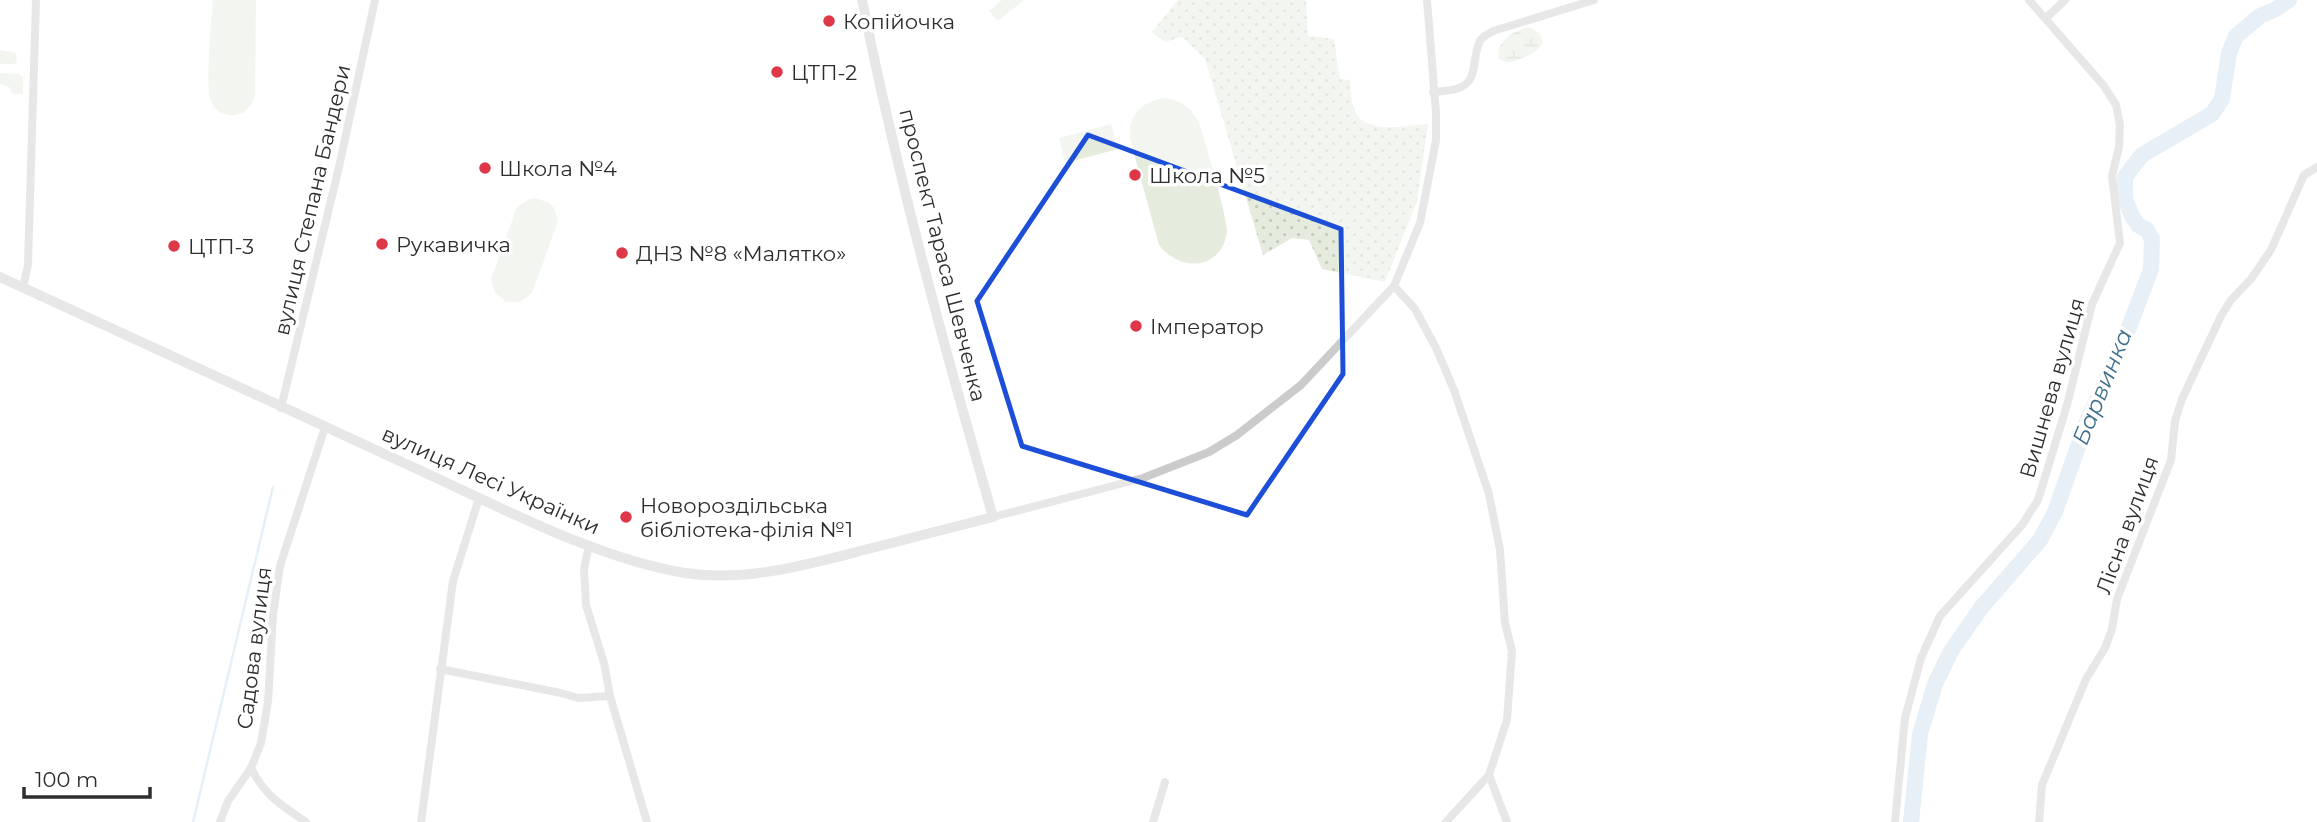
<svg xmlns="http://www.w3.org/2000/svg" width="2317" height="822" font-family="Montserrat,sans-serif">
<style>
.green{fill:#e5ebdd}
.wetland{fill:url(#wetland-marsh)}
.garden{fill:url(#garden-dots)}
.lines{fill:none;stroke-linecap:round;stroke-linejoin:round}
.stream{stroke:#c9deea;stroke-width:2.5}
.river{stroke:#c9deea;stroke-width:16}
.minor{stroke:#cbcbcb;stroke-width:8}
.tertiary{stroke:#cbcbcb;stroke-width:10}
.marked{fill:none;stroke:#1d4ed8;stroke-width:5;stroke-linejoin:round}
.poi-dot{fill:#de3748;stroke:#fff;stroke-width:2.5}
.labels{text-anchor:middle;dominant-baseline:central;stroke-width:7;stroke-linejoin:round;paint-order:stroke}
.poi-label{font-size:21px;fill:#2e2e2e;stroke:#fff;text-anchor:start}
.street-label{font-size:21px;fill:#2e2e2e;stroke:#fff}
.water-label{font-size:23px;font-style:italic;fill:#3f718d;stroke:#fff}
</style>
<defs>
<pattern id="wetland-marsh" width="20" height="14" patternUnits="userSpaceOnUse" patternTransform="scale(1.75)"><rect width="20" height="14" fill="#e5ebdd"/><path d="M1 5h8M5 5V1M11 12h8M15 12V8" fill="none" stroke="#c5cabe"/></pattern>
<pattern id="garden-dots" width="8" height="8" patternUnits="userSpaceOnUse" patternTransform="scale(1.75)"><rect width="8" height="8" fill="#e5ebdd"/><path d="M2 2h.1M6 6h.1" fill="none" stroke="#c5cabe" stroke-width="1.8" stroke-linecap="round"/></pattern>
</defs>
<rect width="100%" height="100%" fill="#fff"/>
<g class="green">
<path d="M 213,0 L 256,0 L 255,95 C 250,120 217,123 210,98 C 206,83 211,18 213,0 Z"/>
<polygon points="1002,0 1024,0 998,21 989,11"/>
<polygon points="0,50 16,53 17,62 14,64 0,64"/>
<polygon points="0,73 18,74 23,77 23,94 13,94 9,87 0,84"/>
<path d="M 1163,98 C 1174,99 1184,102 1191,111 C 1193,113 1197,119 1198,120 C 1203,132 1228,221 1227,231 C 1222,270 1181,273 1159,245 L 1130,139 C 1128,116 1141,102 1163,98 Z"/>
<polygon points="1111,124 1118,149 1065,163 1059,138"/>
<polygon points="536,198 549,203 554,208 558,221 532,293 520,302 506,302 495,293 491,279 517,207 529,199"/>
</g>
<path class="wetland" d="M 1530,27 L 1540,34 L 1543,43 C 1535,56 1521,59 1507,63 L 1499,59 C 1495,40 1514,31 1530,27 Z"/>
<path class="garden" d="M 1178,0 L 1306,0 L 1308,36 L 1334,39 L 1340,79 L 1350,80 C 1351,90 1351,104 1356,113 C 1367,135 1408,125 1428,124 L 1417,201 L 1385,282 L 1322,269 L 1309,240 L 1292,238 L 1263,255 L 1205,59 L 1182,37 L 1165,42 L 1152,32 Z"/>
<g class="lines">
<polyline class="stream" points="193,822 273,487"/>
<polyline class="river" points="1911,822 1920,734 1935,684 1951,651 1981,608 2040,540 2055,512 2087,421 2123,343 2151,269 2152,239 2147,230 2138,225 2132,216 2125,199 2125,177 2142,155 2212,114 2222,99 2229,53 2236,36 2260,16 2276,9 2289,0"/>
<g class="minor">
<polyline points="2046,18 2065,0"/>
<path d="M 1433,92 C 1440,91 1449,91 1456,89 C 1480,83 1471,58 1480,41 C 1483,36 1488,34 1493,31 L 1594,0"/>
<polyline points="1394,286 1415,309 1436,348 1454,390 1489,494 1500,550 1505,623 1512,651 1507,720 1489,775 1446,822"/>
<polyline points="23,288 28,265 36,0"/>
<polyline points="281,408 339,167 375,0"/>
<polyline points="993,517 1143,478 1209,452 1237,435 1301,385 1394,286 1420,223 1436,140 1436,113 1427,0"/>
<polyline points="589,545 584,569 586,605 604,663 610,696 647,822"/>
<polyline points="440,669 561,693 578,698 610,696"/>
<path d="M 251,768 C 265,796 281,805 306,822"/>
<polyline points="1489,775 1507,822"/>
<polyline points="220,822 228,801 251,768 261,743 268,702 273,615 280,566 325,427"/>
<polyline points="421,822 453,581 479,498"/>
<polyline points="1153,822 1165,782"/>
<polyline points="1895,822 1905,718 1921,658 1940,616 2022,525 2038,500 2067,405 2092,304 2120,243 2112,176 2119,147 2120,125 2116,105 2104,86 2029,0"/>
<polyline points="2039,822 2042,785 2086,679 2105,648 2112,629 2117,599 2171,460 2175,421 2182,399 2221,316 2231,300 2251,279 2271,250 2304,175 2317,167"/>
</g>
<path class="tertiary" d="M 0,277 C 139,340 278,405 417,469 C 498,506 597,559 685,573 C 745,582 806,565 864,550 C 907,539 950,528 993,517 C 944,347 897,174 862,0"/>
</g>
<path d="M0 0H2317V822H0ZM 1088,135 L 1341,229 L 1343,374 L 1247,515 L 1022,446 L 977,301 Z" fill="#fff" fill-opacity=".55" fill-rule="evenodd"/>
<path class="marked" d="M 1088,135 L 1341,229 L 1343,374 L 1247,515 L 1022,446 L 977,301 Z"/>
<g class="poi-dot">
<circle cx="829" cy="21" r="7"/>
<circle cx="777" cy="72" r="7"/>
<circle cx="485" cy="168" r="7"/>
<circle cx="1135" cy="175" r="7"/>
<circle cx="382" cy="244" r="7"/>
<circle cx="174" cy="246" r="7"/>
<circle cx="622" cy="253" r="7"/>
<circle cx="1136" cy="326" r="7"/>
<circle cx="626" cy="517" r="7"/>
</g>
<g class="labels">
<g class="poi-label">
<text x="843" y="21">Копійочка</text>
<text x="791" y="72">ЦТП-2</text>
<text x="499" y="168">Школа №4</text>
<text x="1149" y="175">Школа №5</text>
<text x="396" y="244">Рукавичка</text>
<text x="188" y="246">ЦТП-3</text>
<text x="636" y="253">ДНЗ №8 «Малятко»</text>
<text x="1150" y="326">Імператор</text>
<text x="640" y="505">Новороздільська<tspan x="640" dy="24">бібліотека-філія №1</tspan></text>
</g>
<g class="street-label">
<text transform="translate(312 200) rotate(-77)">вулиця Степана Бандери</text>
<text transform="translate(943 255) rotate(76)">проспект Тараса Шевченка</text>
<text transform="translate(2052 388) rotate(-74)">Вишнева вулиця</text>
<text transform="translate(491 480) rotate(24)">вулиця Лесі Українки</text>
<text transform="translate(2127 525) rotate(-70)">Лісна вулиця</text>
<text transform="translate(254 648) rotate(-83)">Садова вулиця</text>
</g>
<g class="water-label">
<text transform="translate(2102 387) rotate(-68)">Барвинка</text>
</g>
</g>
<path d="M24 787v10h126v-10" fill="none" stroke="#2e2e2e" stroke-width="3.5"/>
<text x="35" y="787" font-size="21" fill="#2e2e2e" stroke="#ffffff" stroke-width="5" paint-order="stroke">100 m</text>
</svg>
